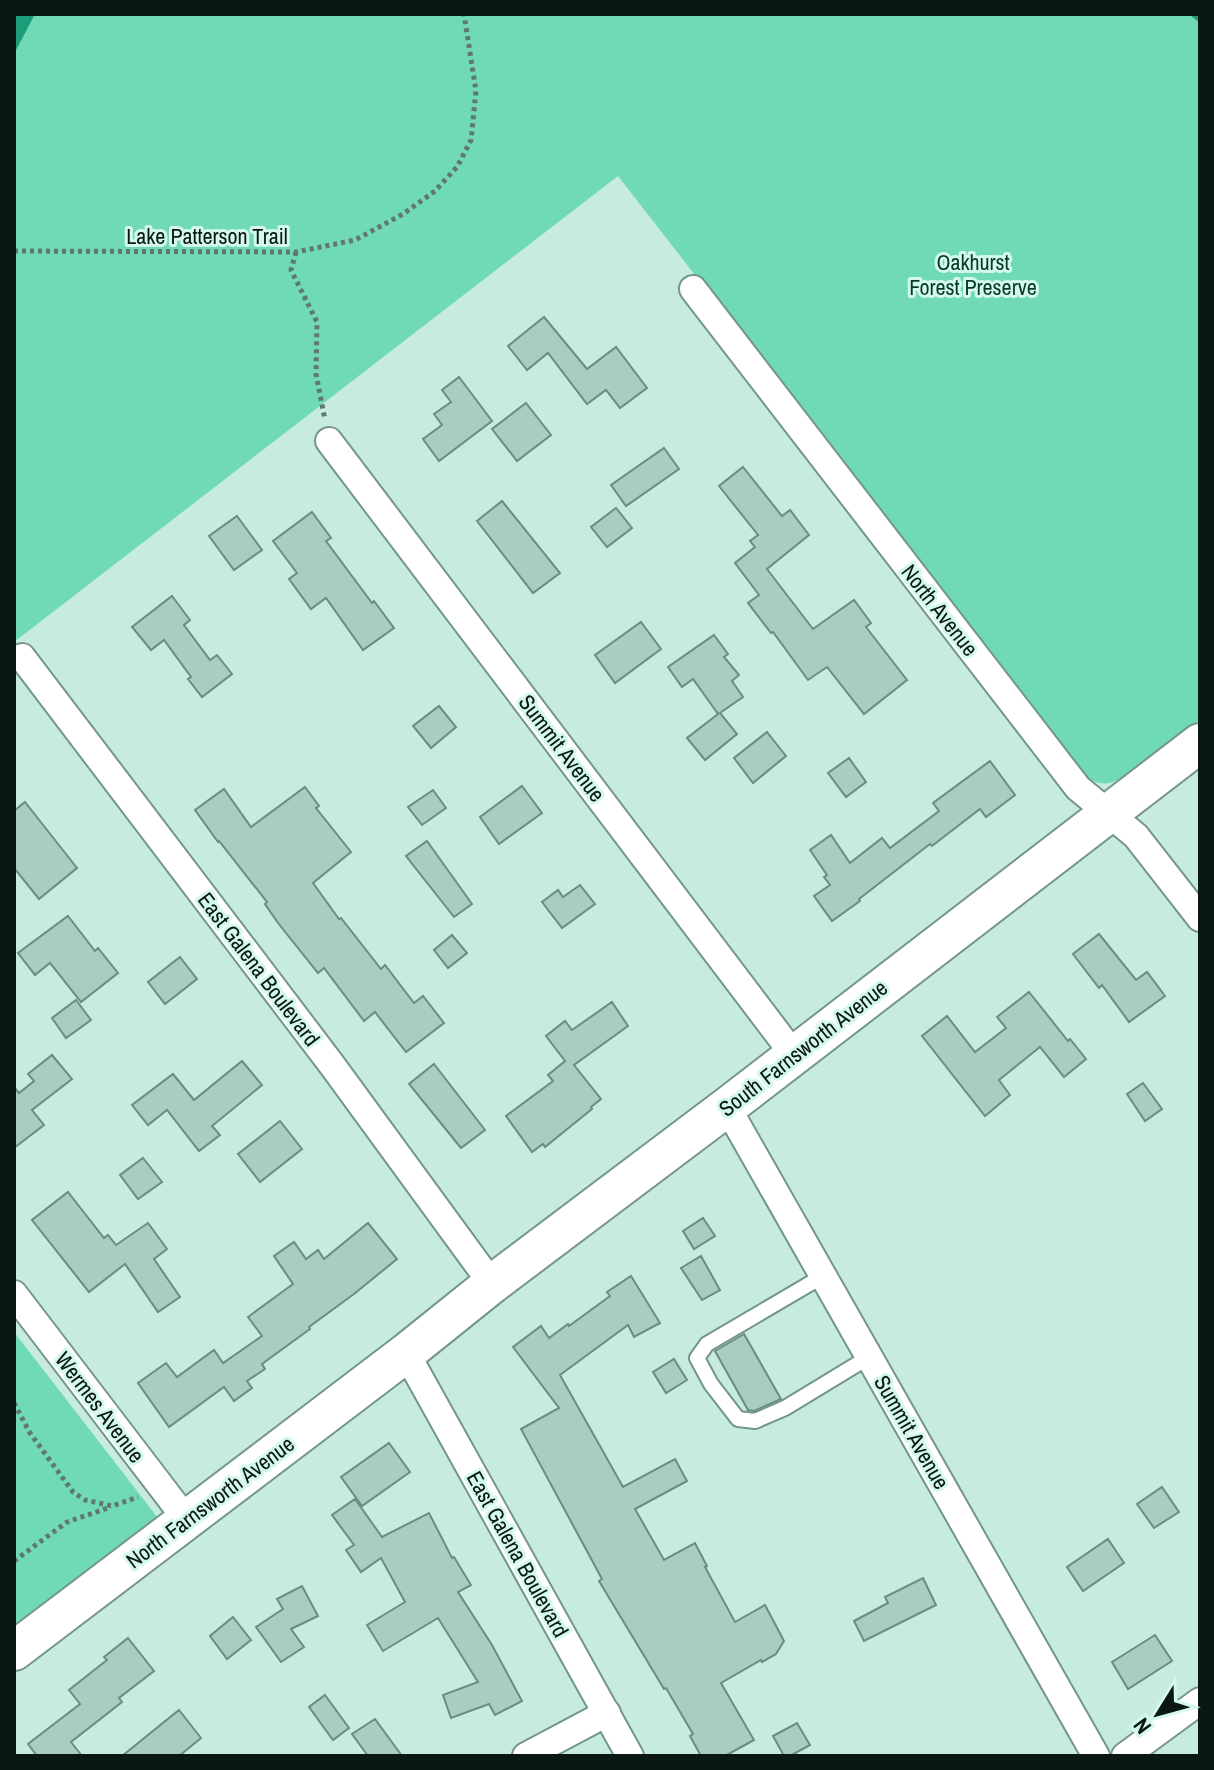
<svg xmlns="http://www.w3.org/2000/svg" width="1214" height="1770" font-family="'Archivo Narrow',sans-serif">
<style>
.green{fill:#6fdab5}
.water{fill:#1c9c79}
.lines{fill:none;stroke-linecap:round;stroke-linejoin:round}
.stream{stroke:#1c9c79;stroke-width:8}
.building{fill:#a9cdbe;stroke:#6b8d80;stroke-width:2}
.lane-casing{stroke:#749689;stroke-width:18}
.street-casing{stroke:#749689;stroke-width:30}
.secondary-casing{stroke:#749689;stroke-width:42}
.path{stroke:#60786e;stroke-width:5;stroke-dasharray:4 4;stroke-linecap:butt}
.lane{stroke:#fff;stroke-width:14}
.street{stroke:#fff;stroke-width:26}
.secondary{stroke:#fff;stroke-width:38}
.labels{text-anchor:middle;dominant-baseline:central;stroke-width:6;stroke-linejoin:round;paint-order:stroke}
.street-label{font-size:22px;fill:#0a1712;stroke:#d4f9ea}
.park-label{font-size:22px;fill:#053a2b;stroke:#d4f9ea}
</style>
<rect width="100%" height="100%" fill="#c7ecdd"/>
<g class="green">
<path d="M 14,14 L 1200,14 L 1200,720 L 1125,776 C 1110,785 1102,786 1086,778 L 618,176 L 14,642 Z"/>
<polygon points="14,1332 158,1518 14,1627"/>
</g>
<polygon class="water" points="14,14 35,14 14,54"/>
<g class="lines">
<polyline class="stream" points="1195,14 1200,18"/>
</g>
<g class="building">
<polygon points="544,317 587,369 616,347 647,388 620,408 606,390 587,404 548,353 527,370 508,346"/>
<polygon points="459,377 492,421 439,461 423,439 442,425 434,414 451,402 442,390"/>
<polygon points="526,403 551,435 517,461 492,429"/>
<polygon points="664,448 679,469 626,506 611,485"/>
<polygon points="743,467 782,516 790,510 809,535 767,569 813,629 854,600 871,623 866,627 907,680 864,714 827,667 808,680 773,632 771,633 748,603 759,595 735,563 755,547 750,541 758,535 719,486"/>
<polygon points="502,501 560,573 533,593 477,521"/>
<polygon points="616,508 632,528 607,547 591,527"/>
<polygon points="312,512 331,538 326,541 372,603 374,601 394,628 363,650 326,598 311,609 289,579 297,573 273,541"/>
<polygon points="237,516 262,550 234,570 209,536"/>
<polygon points="172,596 190,620 184,625 210,660 217,655 232,674 202,697 188,679 191,677 164,640 151,650 132,627"/>
<polygon points="641,622 661,649 615,683 595,655"/>
<polygon points="714,635 728,654 724,657 739,675 732,681 743,697 720,713 737,734 705,760 687,738 718,714 693,679 682,687 668,667"/>
<polygon points="439,706 456,727 431,748 413,726"/>
<polygon points="767,732 786,756 753,783 734,758"/>
<polygon points="849,758 866,782 846,797 828,773"/>
<polygon points="990,761 1015,795 986,817 980,809 932,846 930,844 859,899 860,901 832,921 814,896 830,885 824,877 827,875 810,850 831,835 850,863 882,838 890,848 939,811 933,803"/>
<polygon points="522,786 542,813 499,844 480,817"/>
<polygon points="305,787 319,806 316,808 351,852 313,883 339,919 341,918 381,969 385,965 414,1003 423,996 444,1023 406,1052 375,1012 364,1021 324,968 318,973 278,923 265,904 267,902 219,841 218,842 195,810 224,789 251,827"/>
<polygon points="433,790 446,808 422,825 408,807"/>
<polygon points="25,802 77,868 39,899 14,868 14,811"/>
<polygon points="427,841 472,904 454,917 406,856"/>
<polygon points="580,885 595,904 562,928 542,902 558,890 563,897"/>
<polygon points="68,916 95,951 98,948 118,973 81,1002 50,963 35,975 18,953"/>
<polygon points="1099,934 1136,980 1147,972 1165,996 1129,1022 1102,985 1099,988 1073,954"/>
<polygon points="452,935 467,953 448,968 434,950"/>
<polygon points="180,957 197,979 165,1004 148,982"/>
<polygon points="1029,992 1068,1041 1070,1039 1086,1059 1064,1077 1040,1047 999,1080 1010,1095 985,1116 922,1036 947,1016 975,1052 1006,1028 997,1017"/>
<polygon points="76,1000 91,1020 66,1038 52,1018"/>
<polygon points="612,1002 628,1026 574,1065 601,1099 591,1107 592,1109 545,1147 543,1144 532,1152 506,1116 553,1081 548,1075 565,1061 546,1036 565,1021 572,1030"/>
<polygon points="52,1055 72,1079 32,1110 44,1125 14,1148 14,1087 19,1093 34,1081 28,1074"/>
<polygon points="242,1061 262,1085 212,1126 220,1135 199,1151 167,1110 148,1125 132,1105 173,1074 194,1100"/>
<polygon points="434,1064 485,1130 461,1148 409,1084"/>
<polygon points="1143,1083 1162,1109 1145,1121 1127,1094"/>
<polygon points="280,1121 302,1149 260,1182 238,1154"/>
<polygon points="143,1158 162,1182 138,1199 120,1175"/>
<polygon points="68,1192 104,1238 108,1235 116,1245 148,1223 167,1249 154,1259 180,1297 158,1312 125,1264 89,1292 32,1220"/>
<polygon points="703,1218 715,1236 694,1249 683,1231"/>
<polygon points="368,1223 397,1259 354,1294 309,1327 310,1329 262,1364 265,1369 247,1381 252,1388 234,1401 224,1387 169,1427 138,1383 166,1363 177,1377 214,1350 223,1363 262,1336 248,1317 293,1284 274,1256 294,1242 306,1259 318,1250 324,1259"/>
<polygon points="701,1256 720,1290 702,1300 681,1268"/>
<polygon points="631,1276 660,1323 634,1337 628,1325 560,1375 623,1487 675,1459 687,1481 635,1509 664,1560 695,1543 707,1566 705,1567 735,1622 765,1605 784,1641 776,1654 762,1662 761,1660 721,1683 754,1740 725,1756 701,1756 690,1736 693,1734 666,1688 664,1689 599,1581 602,1579 521,1429 559,1408 513,1347 541,1326 549,1338 568,1324 569,1326 610,1296 607,1292"/>
<polygon points="744,1334 781,1399 754,1411 748,1410 715,1351"/>
<polygon points="674,1359 687,1380 666,1393 653,1372"/>
<polygon points="389,1443 410,1472 362,1506 341,1477"/>
<polygon points="1162,1487 1179,1512 1154,1528 1137,1504"/>
<polygon points="355,1499 382,1537 429,1513 452,1558 454,1557 471,1585 458,1592 492,1645 522,1701 495,1715 489,1704 451,1718 443,1695 478,1682 438,1618 383,1651 367,1625 405,1602 381,1558 361,1572 346,1550 354,1545 332,1515"/>
<polygon points="1108,1539 1124,1563 1083,1591 1067,1567"/>
<polygon points="923,1578 936,1605 864,1641 854,1621 888,1603 885,1597"/>
<polygon points="302,1586 318,1616 291,1629 304,1647 281,1662 256,1627 283,1609 277,1599"/>
<polygon points="233,1617 251,1640 227,1659 210,1636"/>
<polygon points="1155,1635 1172,1661 1128,1689 1112,1662"/>
<polygon points="128,1638 154,1671 119,1698 122,1702 71,1742 82,1756 37,1756 28,1744 80,1704 69,1690 107,1660 104,1657"/>
<polygon points="325,1695 349,1728 333,1740 309,1707"/>
<polygon points="179,1710 201,1738 179,1756 122,1756"/>
<polygon points="375,1719 402,1756 368,1756 352,1734"/>
<polygon points="797,1723 810,1745 790,1756 784,1756 773,1736"/>
</g>
<g class="lines">
<defs>
<polyline id="lane" points="823,1276 707,1344 697,1358 711,1384 738,1419 755,1421 785,1408 869,1357"/>
<g id="street">
<polyline points="693,289 1078,788 1136,836 1200,918"/>
<polyline points="329,441 794,1055"/>
<polyline points="22,657 332,1065 492,1284"/>
<polyline points="727,1107 1096,1756"/>
<polyline points="14,1294 186,1519"/>
<polyline points="406,1353 630,1756"/>
<polyline points="526,1756 607,1713"/>
<polyline points="1125,1756 1200,1701"/>
</g>
<polyline id="secondary" points="14,1651 406,1353 492,1284 727,1107 1200,743"/>
</defs>
<use href="#lane" class="lane-casing"/>
<use href="#street" class="street-casing"/>
<use href="#secondary" class="secondary-casing"/>
<g class="path">
<polyline points="14,251 296,252 355,240 403,214 435,191 457,167 471,140 476,91 464,14"/>
<polyline points="296,252 291,270 317,322 316,374 325,420"/>
<polyline points="14,1403 30,1433 73,1492 85,1500 112,1506 138,1497"/>
<polyline points="14,1561 67,1522 111,1507"/>
</g>
<use href="#lane" class="lane"/>
<use href="#street" class="street"/>
<use href="#secondary" class="secondary"/>
</g>
<g class="labels">
<g class="street-label">
<text x="207" y="236">Lake Patterson Trail</text>
<text transform="translate(940 610) rotate(52)">North Avenue</text>
<text transform="translate(562 748) rotate(53)">Summit Avenue</text>
<text transform="translate(259 969) rotate(53)">East Galena Boulevard</text>
<text transform="translate(803 1048) rotate(-38)">South Farnsworth Avenue</text>
<text transform="translate(100 1407) rotate(53)">Wermes Avenue</text>
<text transform="translate(912 1432) rotate(60)">Summit Avenue</text>
<text transform="translate(210 1502) rotate(-37)">North Farnsworth Avenue</text>
<text transform="translate(518 1554) rotate(61)">East Galena Boulevard</text>
</g>
<g class="park-label">
<text x="973" y="262">Oakhurst<tspan x="973" dy="25">Forest Preserve</tspan></text>
</g>
</g>
<rect width="1214" height="1770" fill="none" stroke="#0a1712" stroke-width="32"/>
<g transform="translate(1158 1714) rotate(233)" stroke="#d4f9ea" stroke-width="6" paint-order="stroke">
<path d="M0-6L14 30L0 20L-14 30Z" fill="#0a1712"/>
<text y="-12" font-size="22" font-weight="bold" text-anchor="middle" fill="#0a1712">N</text>
</g>
</svg>
